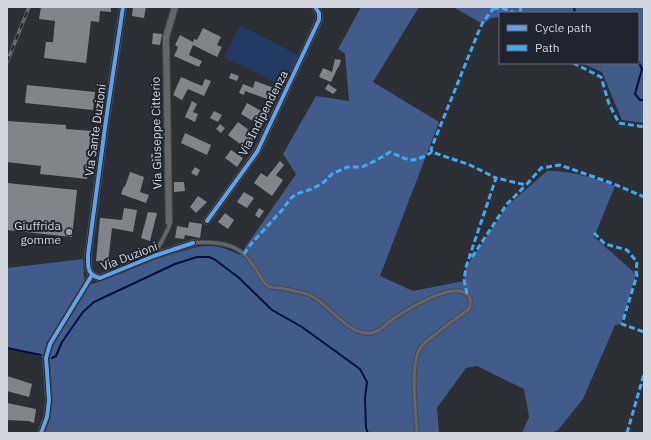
<svg xmlns="http://www.w3.org/2000/svg" width="651" height="440" font-family="'IBM Plex Sans',sans-serif">
<style>
.green{fill:#253a62}
.forest{fill:#415b8b}
.lines{fill:none;stroke-linecap:round;stroke-linejoin:round}
.stream{stroke:#040e3a;stroke-width:2}
.building{fill:#818489}
.service-casing{stroke:#474a4e;stroke-width:5}
.minor-casing{stroke:#474a4e;stroke-width:8}
.service{stroke:#64666a;stroke-width:3}
.minor{stroke:#64666a;stroke-width:6}
.rail-casing{stroke:#66686c;stroke-width:3.5}
.rail{stroke:#1f242e;stroke-width:2;stroke-dasharray:6;stroke-linecap:butt}
.quiet{stroke:#3fa9f5;stroke-width:3;stroke-dasharray:6 3;stroke-linecap:butt}
.cycleway-casing{stroke:#1f242e;stroke-width:6}
.cycleway{stroke:#60a3ed;stroke-width:4}
.poi-dot{fill:#989ca2;stroke:#1f242e;stroke-width:1.5}
.labels{text-anchor:middle;dominant-baseline:central;stroke-width:4;stroke-linejoin:round;paint-order:stroke}
.street-label{font-size:12px;fill:#d2d6dd;stroke:#1f242e}
.poi-label{font-size:12px;fill:#d2d6dd;stroke:#1f242e;text-anchor:end}
</style>
<rect width="100%" height="100%" fill="#2c2f34"/>
<polygon class="green" points="240,25 298,55 283,86 224,57"/>
<g class="forest">
<path d="M 361,7 L 419,7 L 373,82 L 439,122 L 380,276 L 413,291 L 464,281 L 466,267 L 508,205 L 547,171 C 573,171 591,177 615,186 L 594,237 L 636,274 L 621,324 L 615,325 L 583,399 L 558,430 L 551,433 L 522,433 L 529,417 L 524,389 L 477,366 L 466,368 L 437,408 L 439,433 L 41,433 L 47,417 L 46,358 L 7,347 L 7,268 L 83,259 L 84,277 L 86,286 C 121,276 152,258 187,250 C 193,248 199,246 205,246 C 217,245 230,250 240,255 L 296,174 L 283,154 L 316,96 L 349,101 L 345,54 L 338,49 Z"/>
<polygon points="453,7 644,7 644,123 622,120 602,72 581,63 638,63 638,13 500,13 500,17 491,18 483,24"/>
</g>
<g class="lines">
<g class="stream">
<polyline points="574,7 575,13"/>
<polyline points="638,61 642,69 635,94 640,100 644,100"/>
<polyline points="7,348 41,355"/>
<polyline points="52,358 56,356 62,342 71,329 83,312 94,302 175,264 197,257 209,257 214,259 238,277 272,310 302,327 360,369 367,382 365,398 366,428 368,433"/>
</g>
</g>
<g class="building">
<polygon points="41,7 111,7 111,12 100,11 99,22 91,21 86,63 44,58 46,42 53,42 55,21 39,19"/>
<polygon points="133,7 146,7 144,18 132,16"/>
<polygon points="203,28 221,37 217,45 222,47 217,57 193,45 189,55 202,61 199,67 174,56 178,47 175,45 180,35 193,42 194,39 197,40"/>
<polygon points="153,33 162,34 160,45 152,44"/>
<polygon points="335,59 341,60 339,67 338,67 331,82 319,77 323,68 332,72"/>
<polygon points="231,73 239,76 237,81 229,78"/>
<polygon points="181,77 202,86 205,79 211,81 204,96 188,89 182,100 173,95"/>
<polygon points="255,81 274,88 270,100 245,91 244,95 239,93 243,84 253,88"/>
<polygon points="328,84 337,90 333,94 325,89"/>
<polygon points="27,85 95,92 93,110 25,103"/>
<polygon points="192,101 197,104 193,112 198,114 195,122 185,117"/>
<polygon points="247,103 263,112 256,123 241,114"/>
<polygon points="214,111 222,115 218,122 210,118"/>
<polygon points="7,121 66,125 66,129 92,131 87,179 40,174 41,166 7,162"/>
<polygon points="238,122 257,136 247,149 228,135"/>
<polygon points="220,124 225,128 221,133 216,129"/>
<polygon points="185,133 211,145 207,155 181,143"/>
<polygon points="231,150 243,158 237,167 225,158"/>
<rect x="151" y="154" width="10" height="11"/>
<polygon points="280,161 284,165 276,175 283,180 272,196 254,183 261,173 267,177"/>
<polygon points="195,167 200,170 197,176 191,173"/>
<polygon points="130,172 144,177 140,192 149,195 146,203 121,194 124,186 125,187"/>
<polygon points="174,182 184,182 185,191 174,192"/>
<polygon points="7,183 77,190 72,237 7,230"/>
<polygon points="244,192 254,198 247,208 237,202"/>
<polygon points="198,196 207,202 196,213 190,207"/>
<polygon points="124,208 137,210 133,232 112,228 108,262 96,261 100,218 122,220"/>
<polygon points="259,208 264,211 259,218 255,215"/>
<polygon points="148,212 157,213 150,241 141,238"/>
<polygon points="225,213 234,220 228,229 218,222"/>
<polygon points="189,222 202,224 200,238 185,235 184,239 175,238 177,226 188,228"/>
<polygon points="7,376 32,384 29,397 7,391"/>
<polygon points="7,403 36,409 34,423 29,421 7,420"/>
</g>
<g class="lines">
<defs>
<g id="service">
<path d="M 193,243 C 206,241 230,243 240,251 C 247,255 251,263 256,269 C 259,275 263,283 268,286 C 272,288 277,288 280,288 C 290,290 301,292 310,295 C 329,304 348,336 371,333 C 380,332 386,324 393,319 C 406,310 450,283 465,293 C 471,296 471,303 469,309 C 456,318 444,327 432,337 C 428,340 423,344 421,347 C 409,363 416,413 417,433"/>
<polyline points="155,254 169,227 169,222"/>
</g>
<g id="minor">
<path d="M 123,7 L 106,120 L 88,255 C 88,267 87,275 100,278 L 154,256 L 193,243"/>
<polyline points="207,221 257,152 319,20 319,13 315,7"/>
<polyline points="169,222 166,37 175,7"/>
<polyline points="41,433 47,417 49,400 46,358 50,344 92,275"/>
</g>
</defs>
<use href="#service" class="service-casing"/>
<use href="#minor" class="minor-casing"/>
<use href="#service" class="service"/>
<use href="#minor" class="minor"/>
<defs>
<polyline id="rail" points="7,62 29,7"/>
</defs>
<use href="#rail" class="rail-casing"/>
<use href="#rail" class="rail"/>
<g class="quiet">
<polyline points="492,7 493,9 483,22 478,33 431,149 432,152 470,165 496,178"/>
<polyline points="493,9 502,8 515,13"/>
<polyline points="520,13 521,7"/>
<polyline points="573,63 601,77 609,104 619,123 644,127"/>
<polyline points="594,233 605,244 627,250 637,262 636,271 637,275 622,324 644,332"/>
<path d="M 244,254 L 251,244 L 283,209 L 290,199 L 296,194 L 312,189 L 324,182 L 332,174 L 347,167 L 362,167 L 377,160 L 390,152 C 410,161 412,164 432,152"/>
<polyline points="472,257 507,204 526,185"/>
<polyline points="467,294 464,280 466,267 496,178 526,185 541,168 560,165 614,184 644,197"/>
<polyline points="627,433 644,374"/>
</g>
<defs>
<g id="cycleway">
<path d="M 123,7 L 106,120 L 88,255 C 88,267 87,275 100,278 L 154,256 L 193,243"/>
<polyline points="207,221 257,152 319,20 319,13 315,7"/>
<polyline points="41,433 47,417 49,400 46,358 50,344 92,275"/>
</g>
</defs>
<use href="#cycleway" class="cycleway-casing"/>
<use href="#cycleway" class="cycleway"/>
</g>
<circle class="poi-dot" cx="69" cy="232" r="4"/>
<g class="labels">
<g class="street-label">
<text transform="translate(263 113) rotate(-63)">Via Indipendenza</text>
<text transform="translate(95 130) rotate(-82)">Via Sante Duzioni</text>
<text transform="translate(156 133) rotate(-91)">Via Giuseppe Citterio</text>
<text transform="translate(129 256) rotate(-21)">Via Duzioni</text>
</g>
<g class="poi-label">
<text x="61" y="225">Giuffrida<tspan x="61" dy="14">gomme</tspan></text>
</g>
</g>
<rect width="651" height="440" fill="none" stroke="#d2d6dd" stroke-width="16"/>
<rect x="499" y="12" width="140" height="52" fill="#1f242e" stroke="#676b74"/>
<rect x="507" y="25" width="20" height="6" fill="#60a3ed" stroke="#676b74"/>
<text x="535" y="32" font-size="12" fill="#d2d6dd">Cycle path</text>
<rect x="507" y="45" width="20" height="6" fill="#3fa9f5" stroke="#676b74"/>
<text x="535" y="52" font-size="12" fill="#d2d6dd">Path</text>
</svg>
